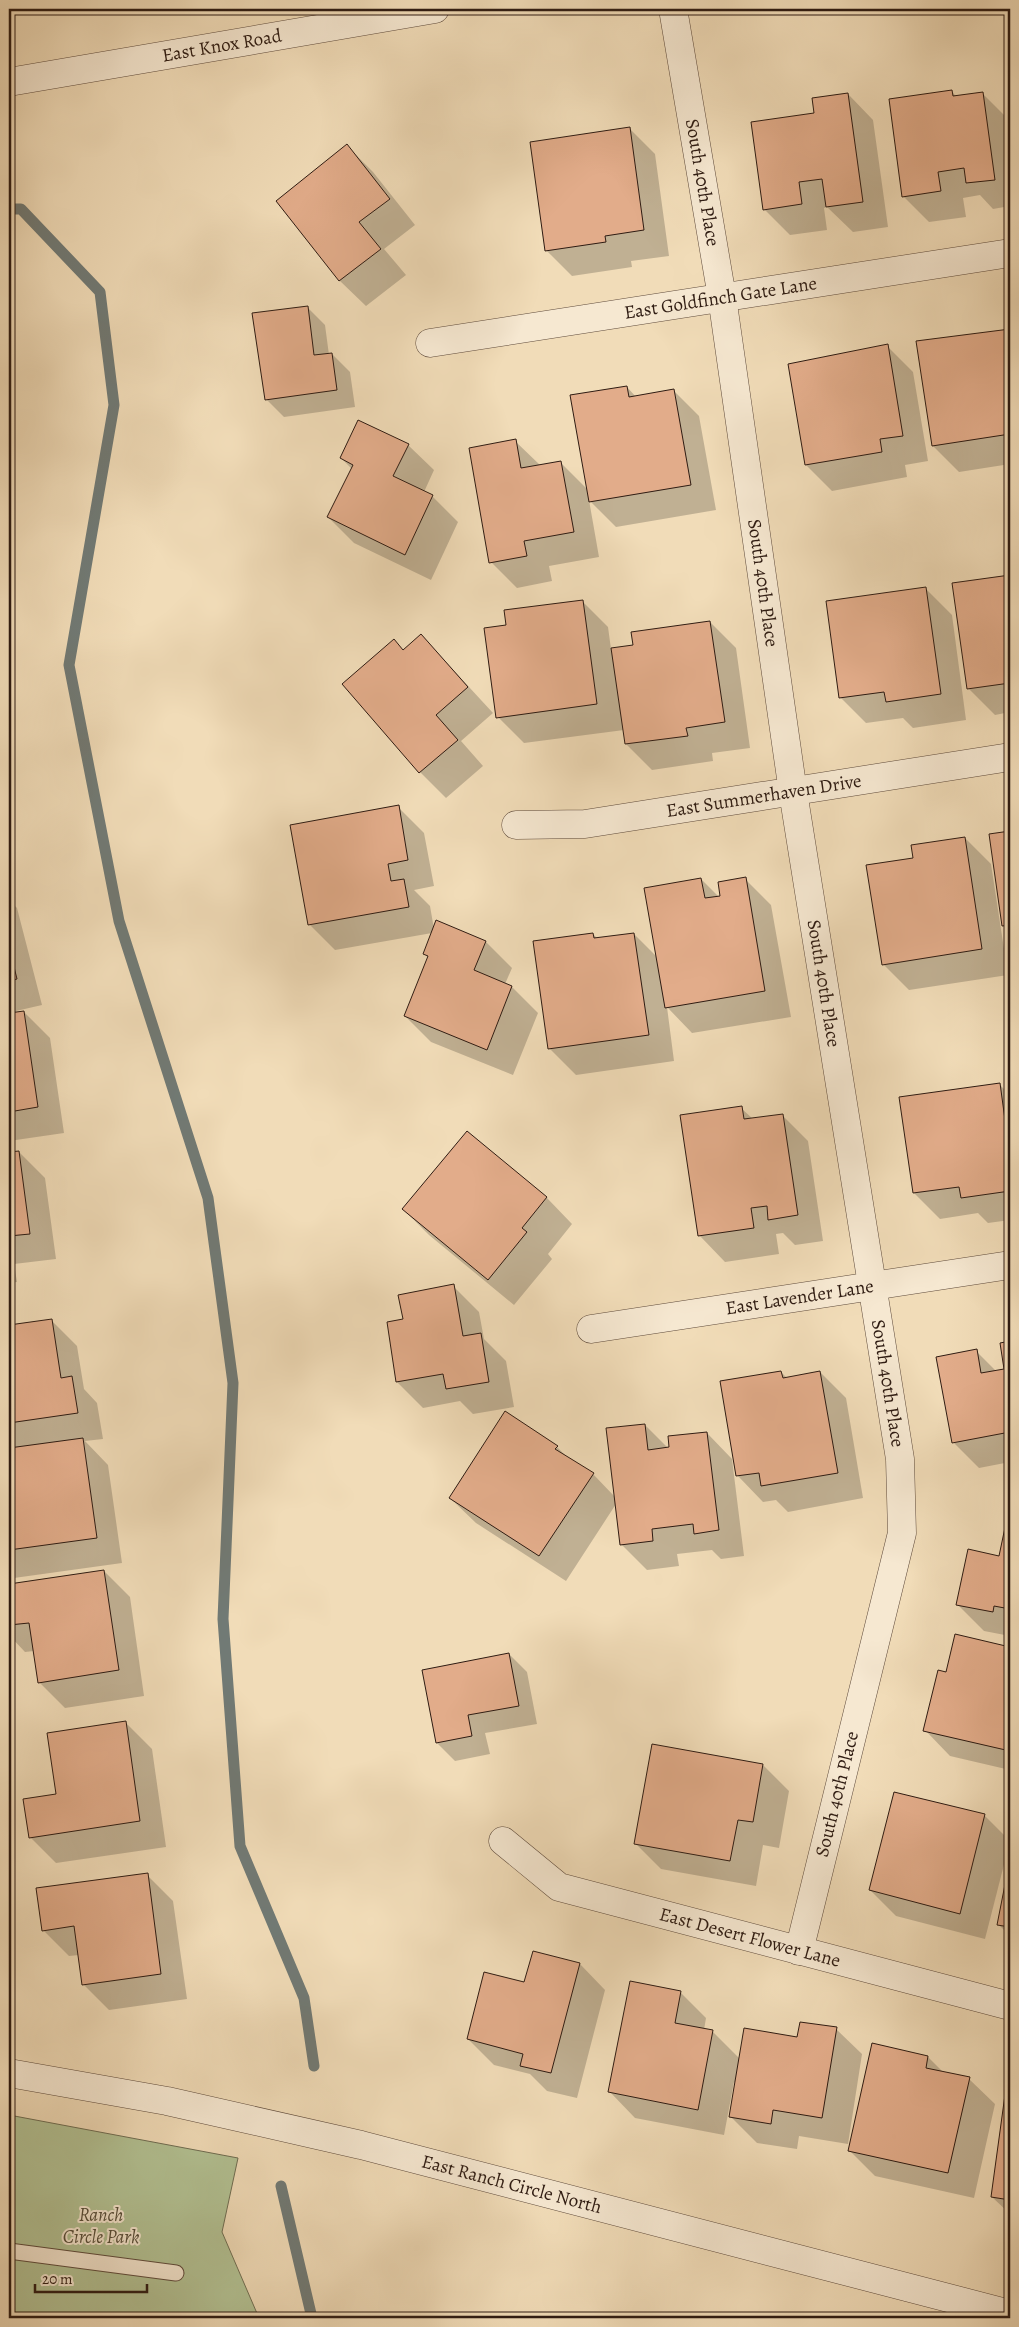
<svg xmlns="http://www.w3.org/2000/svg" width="1019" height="2327" font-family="Alegreya,serif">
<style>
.green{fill:#b3c294;stroke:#706e53}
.shadow{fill:#0003}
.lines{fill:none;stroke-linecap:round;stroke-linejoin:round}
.stream{stroke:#717a75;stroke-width:11}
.building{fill:#e2ac8a;stroke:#2e1b12}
.service-casing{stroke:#5f4b3c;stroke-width:17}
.minor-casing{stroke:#5f4b3c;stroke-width:29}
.tertiary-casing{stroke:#5f4b3c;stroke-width:29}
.service{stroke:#f6e8d1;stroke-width:15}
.minor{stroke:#f6e8d1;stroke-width:28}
.tertiary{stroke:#f6e8d1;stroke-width:28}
.labels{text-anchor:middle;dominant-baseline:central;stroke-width:4;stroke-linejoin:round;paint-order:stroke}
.street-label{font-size:19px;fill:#2e1b12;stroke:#f6e8d1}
.park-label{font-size:19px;font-style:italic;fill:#564d39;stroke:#f6e8d1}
</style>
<rect width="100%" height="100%" fill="#f1dcb8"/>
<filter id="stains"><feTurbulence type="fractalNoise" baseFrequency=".004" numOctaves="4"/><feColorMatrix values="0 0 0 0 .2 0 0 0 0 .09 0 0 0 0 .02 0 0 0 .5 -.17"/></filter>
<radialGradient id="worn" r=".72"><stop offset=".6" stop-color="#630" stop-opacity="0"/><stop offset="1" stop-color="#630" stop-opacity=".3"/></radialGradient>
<polygon class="green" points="9,2115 238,2158 222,2232 259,2318 9,2318"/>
<g class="shadow">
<polygon points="952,92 957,97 982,93 1008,119 1010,135 1010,206 993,209 980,195 963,198 966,217 929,222 903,196"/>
<polygon points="848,94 873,120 888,227 853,232 827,207 824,208 827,230 790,235 764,209 815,114"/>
<polygon points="629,128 655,154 669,256 631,261 632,267 572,276 546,250"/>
<polygon points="347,146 373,172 415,225 384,249 406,275 366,306 340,281 277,201"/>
<polygon points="307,307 325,325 329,355 332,354 350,372 355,407 284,417 266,399"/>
<polygon points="1010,330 1010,464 959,472 933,446 917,342"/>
<polygon points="887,346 913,372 928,461 905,465 907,477 832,491 806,465 826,356"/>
<polygon points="627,387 636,397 673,390 699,416 716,510 616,527 589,500 599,557 549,566 552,581 517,588 491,562 515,441 541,466 561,463 588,490"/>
<polygon points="408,445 434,470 424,492 432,496 458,522 431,580 354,543 328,517 352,469 341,458"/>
<polygon points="1010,576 1010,712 995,715 969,689 954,584"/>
<polygon points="926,589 952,615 966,720 913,728 903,718 866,723 840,697"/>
<polygon points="582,601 608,627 611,649 634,646 710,622 736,648 750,748 712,753 713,761 652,770 626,744 624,730 524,743 498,717 508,626"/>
<polygon points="421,635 493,713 461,741 483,766 446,798 420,772 403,651"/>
<polygon points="398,807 424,833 434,886 414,890 430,906 434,929 437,922 486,942 512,968 505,984 512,987 538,1013 513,1075 431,1042 405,1016 429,958 424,954 432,933 335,950 309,924"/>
<polygon points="1010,833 1010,933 1003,926 991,835"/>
<polygon points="965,838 991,864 1008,975 909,990 883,964 914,859"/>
<polygon points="701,879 719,897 745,879 771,905 791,1017 692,1033 667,1007 674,1061 576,1075 550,1049 535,942 593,934 598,939 634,934 658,958"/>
<polygon points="9,900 17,908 42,1005 16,1011 17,1013 24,1012 50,1038 64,1133 9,1141"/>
<polygon points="999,1084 1010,1095 1010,1220 988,1223 978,1213 940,1219 914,1193"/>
<polygon points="741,1108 753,1119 782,1115 808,1141 823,1241 795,1245 783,1233 776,1234 779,1254 725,1262 700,1236"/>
<polygon points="467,1133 547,1198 572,1224 548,1254 552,1259 514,1305 429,1235 403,1209"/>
<polygon points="19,1152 45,1178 56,1259 14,1264 17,1282 9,1283 9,1154"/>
<polygon points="453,1286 479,1312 484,1339 506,1361 514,1407 473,1414 460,1401 423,1408 397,1382 389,1323 404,1320"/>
<polygon points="51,1320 77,1346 84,1389 97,1403 103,1439 85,1441 108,1465 122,1563 14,1578 9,1573 9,1511 15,1511 9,1468 9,1326"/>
<polygon points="1010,1342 1010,1462 979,1468 953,1442 976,1351 997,1372 1006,1370 1001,1344"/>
<polygon points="781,1372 787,1378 820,1372 846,1398 863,1498 788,1512 776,1500 763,1502 738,1476"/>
<polygon points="645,1425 668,1448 707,1433 732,1459 744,1556 721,1559 712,1550 677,1554 679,1566 647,1570 621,1544 616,1504 566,1581 476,1523 450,1498 557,1447 571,1461 593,1474 615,1497"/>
<polygon points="1008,1520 1010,1520 1010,1636 984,1631 958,1605 1000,1557"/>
<polygon points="104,1571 130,1597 144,1696 65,1708 39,1682 34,1651 25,1652 9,1635 9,1585"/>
<polygon points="956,1635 1010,1648 1010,1770 950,1756 925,1730 947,1674"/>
<polygon points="509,1654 527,1672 537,1724 485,1733 490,1754 455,1761 437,1743"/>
<polygon points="126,1723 152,1749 166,1847 56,1863 30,1837 57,1795"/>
<polygon points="763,1765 789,1791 779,1848 763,1845 756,1886 661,1869 635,1843"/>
<polygon points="984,1815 1010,1841 985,1939 896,1916 870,1890"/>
<polygon points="1010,1866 1010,1936 998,1924"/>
<polygon points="147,1875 173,1901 187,1999 109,2010 83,1984 79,1955 69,1956 43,1930"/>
<polygon points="580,1964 605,1990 577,2098 547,2091 530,2074 494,2065 468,2039 525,1983"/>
<polygon points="680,1992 706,2018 704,2030 713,2032 740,2059 836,2029 862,2054 848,2144 799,2136 797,2149 757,2143 731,2117 736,2083 734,2082 724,2135 635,2118 610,2092"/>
<polygon points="928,2057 944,2073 969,2079 995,2104 974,2198 875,2176 849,2150"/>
<polygon points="1008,2082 1010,2082 1010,2214 992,2197"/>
</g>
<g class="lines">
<g class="stream">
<polyline points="9,209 21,209 100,292 114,405 69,665 119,921 208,1198 233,1383 223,1619 240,1846 304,1998 314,2066"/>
<polyline points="281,2186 312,2318"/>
</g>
</g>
<g class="building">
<polygon points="952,90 953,96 983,92 995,180 966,183 964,168 938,172 941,191 902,197 889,99"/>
<polygon points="848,93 863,202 826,207 822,179 799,182 802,204 763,210 751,122 814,113 812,98"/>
<polygon points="630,127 644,230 605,236 606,242 545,251 530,142"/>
<polygon points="347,144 390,199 359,222 381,249 339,281 276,201"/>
<polygon points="308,306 314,355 332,353 337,390 265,400 252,313"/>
<polygon points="1010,329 1010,434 932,446 916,341"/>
<polygon points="888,344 903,436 880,439 882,452 805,465 788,364"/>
<polygon points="627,386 629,397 674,389 691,485 589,502 570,395"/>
<polygon points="358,420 409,444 393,476 433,495 405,555 327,517 353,465 340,458"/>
<polygon points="516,439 521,468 561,461 574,532 524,541 527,556 489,563 469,448"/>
<polygon points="1010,575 1010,683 967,689 952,583"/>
<polygon points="926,587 941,694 886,702 884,692 839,698 826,601"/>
<polygon points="583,600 597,704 496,718 484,628 506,625 504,610"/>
<polygon points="710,621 725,722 686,728 688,736 625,744 611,648 633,645 631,632"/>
<polygon points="421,634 468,687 436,715 458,740 419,773 342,684 394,639 403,650"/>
<polygon points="399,805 408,860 388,864 391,881 404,879 409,907 308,925 290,825"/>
<polygon points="1010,831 1010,925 1002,926 989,834"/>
<polygon points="965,837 982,949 882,965 866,865 913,858 911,845"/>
<polygon points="746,877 765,991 665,1008 644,888 701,878 705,898 720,896 718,882"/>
<polygon points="436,920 486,941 474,970 512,986 487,1050 404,1016 428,956 423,954"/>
<polygon points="593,933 594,938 634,933 649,1035 548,1049 533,941"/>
<polygon points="9,947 17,979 9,981"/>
<polygon points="24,1011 38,1107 9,1112 9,1013"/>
<polygon points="1000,1083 1010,1157 1010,1191 961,1198 959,1187 913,1193 899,1097"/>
<polygon points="742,1106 744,1119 783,1114 798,1215 768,1220 767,1206 751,1208 754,1228 698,1236 680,1115"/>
<polygon points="467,1131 547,1197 522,1228 527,1232 488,1280 402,1209"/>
<polygon points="19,1151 30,1234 9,1236 9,1152"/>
<polygon points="454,1284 463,1336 481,1333 489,1382 446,1389 443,1374 396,1382 387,1322 403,1319 398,1295"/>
<polygon points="52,1319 61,1378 72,1376 78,1413 9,1423 9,1325"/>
<polygon points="1010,1341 1010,1432 952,1443 936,1357 977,1349 981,1373 1004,1369 1000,1343"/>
<polygon points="781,1371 783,1378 820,1371 838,1473 761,1486 759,1473 736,1476 720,1381"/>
<polygon points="505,1411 558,1446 555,1449 594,1473 539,1556 449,1498"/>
<polygon points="645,1424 648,1450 669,1447 668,1436 707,1432 719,1530 694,1534 693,1524 652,1529 653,1541 620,1545 606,1428"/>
<polygon points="83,1438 97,1538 9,1550 9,1510 13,1510 9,1477 9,1448"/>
<polygon points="1007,1518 1010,1519 1010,1609 994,1606 993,1612 956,1605 968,1549 999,1556"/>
<polygon points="104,1570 119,1670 38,1683 29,1623 9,1625 9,1584"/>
<polygon points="955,1634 1010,1647 1010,1751 923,1731 938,1670 946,1672"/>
<polygon points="509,1653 519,1706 468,1715 472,1736 436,1743 422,1670"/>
<polygon points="126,1721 140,1821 29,1838 23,1799 56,1794 47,1733"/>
<polygon points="652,1744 763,1764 753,1822 738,1820 730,1861 634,1844"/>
<polygon points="894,1792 985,1814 960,1914 869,1890"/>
<polygon points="1010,1859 1010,1927 997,1925"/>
<polygon points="148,1873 161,1974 82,1985 74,1926 42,1931 36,1888"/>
<polygon points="533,1951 580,1963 551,2073 520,2066 523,2054 467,2039 484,1972 524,1982"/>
<polygon points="630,1981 681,1991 675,2023 713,2030 698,2110 608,2092"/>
<polygon points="800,2022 837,2027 822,2118 773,2110 771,2124 729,2117 744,2028 797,2037"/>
<polygon points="872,2043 928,2056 926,2068 970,2077 948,2173 848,2151"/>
<polygon points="1007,2080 1010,2081 1010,2200 991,2197"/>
</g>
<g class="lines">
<defs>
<polyline id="service" points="9,2251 176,2273"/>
<g id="minor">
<path id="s1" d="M 673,9 L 722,297 L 793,792 L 900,1459 L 902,1533 L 799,1951"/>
<path id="s2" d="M 430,343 L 1010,253"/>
<path id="s3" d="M 516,825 L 585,824 L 1010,757"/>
<path id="s4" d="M 591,1329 L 1010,1265"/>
<path id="s5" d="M 503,1841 L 559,1887 L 1010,2006"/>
</g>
<g id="tertiary">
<path id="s6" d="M 9,82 L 435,9"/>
<path id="s7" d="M 9,2073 L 167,2101 L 361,2145 L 1010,2314"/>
</g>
</defs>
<use href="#service" class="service-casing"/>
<use href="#minor" class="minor-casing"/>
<use href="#tertiary" class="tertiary-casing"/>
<use href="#service" class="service"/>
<use href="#minor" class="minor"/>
<use href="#tertiary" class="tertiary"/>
</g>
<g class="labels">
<g class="street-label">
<text stroke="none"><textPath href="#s6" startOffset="216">East Knox Road</textPath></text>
<text stroke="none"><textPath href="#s1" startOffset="176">South 40th Place</textPath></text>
<text stroke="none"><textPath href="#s2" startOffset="294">East Goldfinch Gate Lane</textPath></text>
<text stroke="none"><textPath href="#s1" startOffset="581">South 40th Place</textPath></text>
<text stroke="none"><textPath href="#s3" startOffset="250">East Summerhaven Drive</textPath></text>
<text stroke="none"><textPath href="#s1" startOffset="986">South 40th Place</textPath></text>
<text stroke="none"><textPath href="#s4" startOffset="211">East Lavender Lane</textPath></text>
<text stroke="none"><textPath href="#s1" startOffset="1391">South 40th Place</textPath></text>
<text transform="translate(837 1794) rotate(-76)">South 40th Place</text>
<text stroke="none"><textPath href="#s5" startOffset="270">East Desert Flower Lane</textPath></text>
<text stroke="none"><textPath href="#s7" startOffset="515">East Ranch Circle North</textPath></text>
</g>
<g class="park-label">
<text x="101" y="2215">Ranch<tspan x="101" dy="22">Circle Park</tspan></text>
</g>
</g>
<rect width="1019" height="2327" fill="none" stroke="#f1dcb8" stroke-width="30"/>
<rect x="10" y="10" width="999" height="2307" fill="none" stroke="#2e1b12" stroke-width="2.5"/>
<rect x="15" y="15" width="989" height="2297" fill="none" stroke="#2e1b12"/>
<path d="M35 2284v8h112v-8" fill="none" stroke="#2e1b12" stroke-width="2.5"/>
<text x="42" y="2284" font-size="15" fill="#2e1b12" stroke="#f6e8d1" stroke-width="4" paint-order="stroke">20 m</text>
<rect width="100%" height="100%" filter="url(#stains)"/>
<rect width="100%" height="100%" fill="url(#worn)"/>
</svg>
